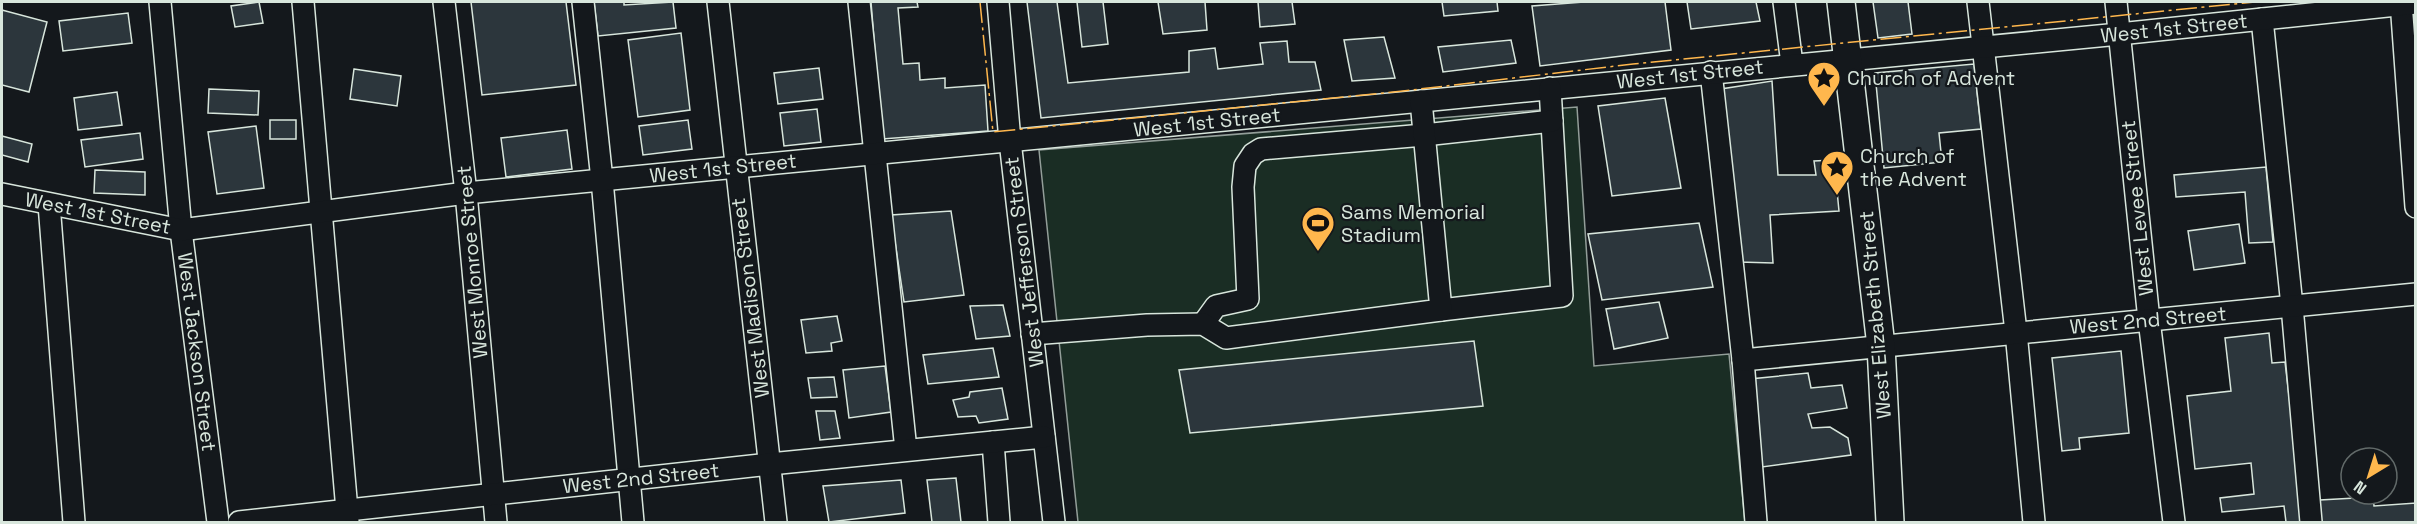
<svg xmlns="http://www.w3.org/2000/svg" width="2417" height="524" font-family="'Space Grotesk',sans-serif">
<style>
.green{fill:#1a2d24;stroke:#939e99;stroke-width:1.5}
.building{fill:#2c363c;stroke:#d8e6dc;stroke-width:1.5}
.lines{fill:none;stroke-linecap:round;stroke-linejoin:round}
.minor-casing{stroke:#d8e6dc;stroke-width:24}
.major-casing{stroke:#d8e6dc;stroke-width:30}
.minor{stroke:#14181c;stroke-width:21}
.major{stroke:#14181c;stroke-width:27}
.power{stroke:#ffb74d;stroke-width:1.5;stroke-dasharray:21 4.5 3 4.5;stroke-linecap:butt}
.labels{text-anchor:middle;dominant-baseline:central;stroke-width:4.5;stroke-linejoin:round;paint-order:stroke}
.street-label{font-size:20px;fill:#d8e6dc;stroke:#14181c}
.poi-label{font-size:20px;fill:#d8e6dc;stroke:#14181c;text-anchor:start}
</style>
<rect width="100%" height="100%" fill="#14181c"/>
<polygon class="green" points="1577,107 1594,366 1729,354 1745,522 1078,522 1039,150"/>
<g class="building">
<polygon points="259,2 263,23 235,27 231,6"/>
<polygon points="471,2 566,2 576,85 482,95"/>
<polygon points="594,2 624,2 624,5 673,2 676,28 598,36"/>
<polygon points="871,2 917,2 918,7 898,8 903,64 919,63 920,80 945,78 945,88 985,85 988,131 882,139"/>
<polygon points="1027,2 1057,2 1068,83 1189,72 1189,51 1215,48 1218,69 1263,64 1260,43 1287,41 1289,62 1315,62 1321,90 1041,118"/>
<polygon points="1077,2 1103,2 1108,44 1082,47"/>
<polygon points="1158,2 1205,2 1207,30 1163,34"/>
<polygon points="1258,2 1292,2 1295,24 1260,27"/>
<polygon points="1442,2 1497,2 1498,11 1444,16"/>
<polygon points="1584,2 1665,2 1671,50 1540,66 1532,6"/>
<polygon points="1687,2 1756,2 1760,21 1691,29"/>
<polygon points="1873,2 1908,2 1912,34 1878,38"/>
<polygon points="2,10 47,22 29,92 2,85"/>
<polygon points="128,13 132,43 63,51 59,21"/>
<polygon points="681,33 690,110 638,117 628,40"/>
<polygon points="1384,37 1395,78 1352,81 1344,40"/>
<polygon points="1511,40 1516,63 1443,72 1438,47"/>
<polygon points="1974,64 1981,129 1939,133 1942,162 1884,168 1875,73"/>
<polygon points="819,68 823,99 778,104 774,73"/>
<polygon points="354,69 401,76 397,106 350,99"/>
<polygon points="1772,81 1778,175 1816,175 1814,161 1834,160 1839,211 1770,215 1773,263 1739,262 1721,89"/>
<polygon points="209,89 259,91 258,115 208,113"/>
<polygon points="117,92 122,125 78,130 74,98"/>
<polygon points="1665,98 1681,188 1612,196 1598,106"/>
<polygon points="817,109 821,142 784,146 780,113"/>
<rect x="270" y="120" width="26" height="19"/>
<polygon points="688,120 692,149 643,155 639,126"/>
<polygon points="256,126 264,188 217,194 208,132"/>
<polygon points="567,130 572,169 506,177 501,138"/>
<polygon points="140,133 143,159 85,167 81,140"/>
<polygon points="2,136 32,144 28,162 2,155"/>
<polygon points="2266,167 2273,242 2249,243 2245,192 2176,197 2174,175"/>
<polygon points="95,170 145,172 145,195 94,193"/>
<polygon points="951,211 964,295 904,302 891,215"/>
<polygon points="1699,223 1713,287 1602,300 1588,234"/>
<polygon points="2239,224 2245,263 2194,270 2188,231"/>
<polygon points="1659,302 1668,338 1614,349 1606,309"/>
<polygon points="1003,305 1010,336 976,339 970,306"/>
<polygon points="837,316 842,341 831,343 832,351 806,353 801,320"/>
<polygon points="2269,333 2272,363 2285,362 2304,522 2286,522 2284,506 2222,512 2220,498 2254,494 2251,463 2195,469 2187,396 2231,391 2225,338"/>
<polygon points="1474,341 1483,406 1190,433 1179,370"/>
<polygon points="993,348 999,377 928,384 923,355"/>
<polygon points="2121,351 2129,433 2079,438 2080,449 2062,451 2052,358"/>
<polygon points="885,366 891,412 849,418 843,370"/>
<polygon points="1808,373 1811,388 1842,385 1847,408 1808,414 1812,428 1830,427 1848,438 1851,455 1762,467 1750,379"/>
<polygon points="834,377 837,397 811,398 808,378"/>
<polygon points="1002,388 1008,419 979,423 976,416 958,417 953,400 969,397 970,392"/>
<polygon points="816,411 835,411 840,438 820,440"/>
<polygon points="956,478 961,522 932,522 927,480"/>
<polygon points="901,480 905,513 829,522 823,486"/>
<polygon points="2373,497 2374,506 2416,503 2416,522 2321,522 2320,500"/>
</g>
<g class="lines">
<defs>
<g id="minor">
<polyline points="160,2 181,230 218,522"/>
<polyline points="303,2 348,522"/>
<polyline points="444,2 466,193 496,522"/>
<polyline points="583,2 602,180 633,522"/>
<polyline points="718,2 776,522"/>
<polyline points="859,2 906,450"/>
<polyline points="998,2 1010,141 1054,522"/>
<polyline points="1784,2 1792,64"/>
<polyline points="1978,2 2016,332 2034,522"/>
<polyline points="2116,2 2149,320 2174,522"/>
<polyline points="2401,2 2416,207"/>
<polyline points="2262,19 2292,306 2311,522"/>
<polyline points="1711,72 1743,360 1756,522"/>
<polyline points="2,194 181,230 466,193 2119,34 2416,3"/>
<polyline points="49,204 74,522"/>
<polyline points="1441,310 1562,296 1550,88"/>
<polyline points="1203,324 1216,306 1248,299 1243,187 1245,166 1253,154 1261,149 1424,135 1552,121"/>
<polyline points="1032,334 1147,325 1203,324 1226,338 1441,310 1421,101"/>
<polyline points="1743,360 2416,294"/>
<polyline points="993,442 999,522"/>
<polyline points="239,522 770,464 1044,437"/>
</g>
<polyline id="major" points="1841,2 1881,346 1890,522"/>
</defs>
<use href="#minor" class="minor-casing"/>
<use href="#major" class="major-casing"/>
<use href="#minor" class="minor"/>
<use href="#major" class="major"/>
<polyline class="power" points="980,2 993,132 1403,91 1633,64 2255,2"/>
</g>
<defs>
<symbol id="sight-pin" viewBox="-11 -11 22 30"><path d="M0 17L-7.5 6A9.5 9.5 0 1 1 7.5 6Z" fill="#ffb74d" stroke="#14181c"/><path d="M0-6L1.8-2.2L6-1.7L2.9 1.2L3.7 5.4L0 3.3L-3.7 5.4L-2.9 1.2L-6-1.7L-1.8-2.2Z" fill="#111"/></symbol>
<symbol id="stadium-pin" viewBox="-11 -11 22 30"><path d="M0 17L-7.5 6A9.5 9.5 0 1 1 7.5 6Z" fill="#ffb74d" stroke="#14181c"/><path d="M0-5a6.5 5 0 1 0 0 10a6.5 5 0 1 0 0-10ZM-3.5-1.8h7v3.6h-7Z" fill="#111"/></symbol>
</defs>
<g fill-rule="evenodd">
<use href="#sight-pin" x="1805" y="59" width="38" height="52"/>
<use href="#sight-pin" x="1818" y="148" width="38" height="52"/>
<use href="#stadium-pin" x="1299" y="204" width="38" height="52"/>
</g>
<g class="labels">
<g class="street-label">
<text transform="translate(2174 28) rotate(-6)">West 1st Street</text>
<text transform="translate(1690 74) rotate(-6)">West 1st Street</text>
<text transform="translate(1207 122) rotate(-6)">West 1st Street</text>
<text transform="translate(723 168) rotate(-6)">West 1st Street</text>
<text transform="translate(2137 208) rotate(-96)">West Levee Street</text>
<text transform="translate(98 213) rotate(11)">West 1st Street</text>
<text transform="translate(472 262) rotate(-95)">West Monroe Street</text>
<text transform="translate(1024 262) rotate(-97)">West Jefferson Street</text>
<text transform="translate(750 298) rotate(-97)">West Madison Street</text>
<text transform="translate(1875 315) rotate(-95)">West Elizabeth Street</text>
<text transform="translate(2148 320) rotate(-5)">West 2nd Street</text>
<text transform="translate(197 352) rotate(83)">West Jackson Street</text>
<text transform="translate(641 478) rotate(-6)">West 2nd Street</text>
</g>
<g class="poi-label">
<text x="1847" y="78">Church of Advent</text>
<text x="1860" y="156">Church of<tspan x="1860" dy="23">the Advent</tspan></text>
<text x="1341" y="212">Sams Memorial<tspan x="1341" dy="23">Stadium</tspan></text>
</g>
</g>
<rect width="2417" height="524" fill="none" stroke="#d8e6dc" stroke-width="6"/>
<g transform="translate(2369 476) rotate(218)"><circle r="28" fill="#14181c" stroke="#626a69" stroke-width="1.5"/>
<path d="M0-4.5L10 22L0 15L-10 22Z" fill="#ffb74d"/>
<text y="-9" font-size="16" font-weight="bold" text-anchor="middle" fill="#d8e6dc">N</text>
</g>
</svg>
